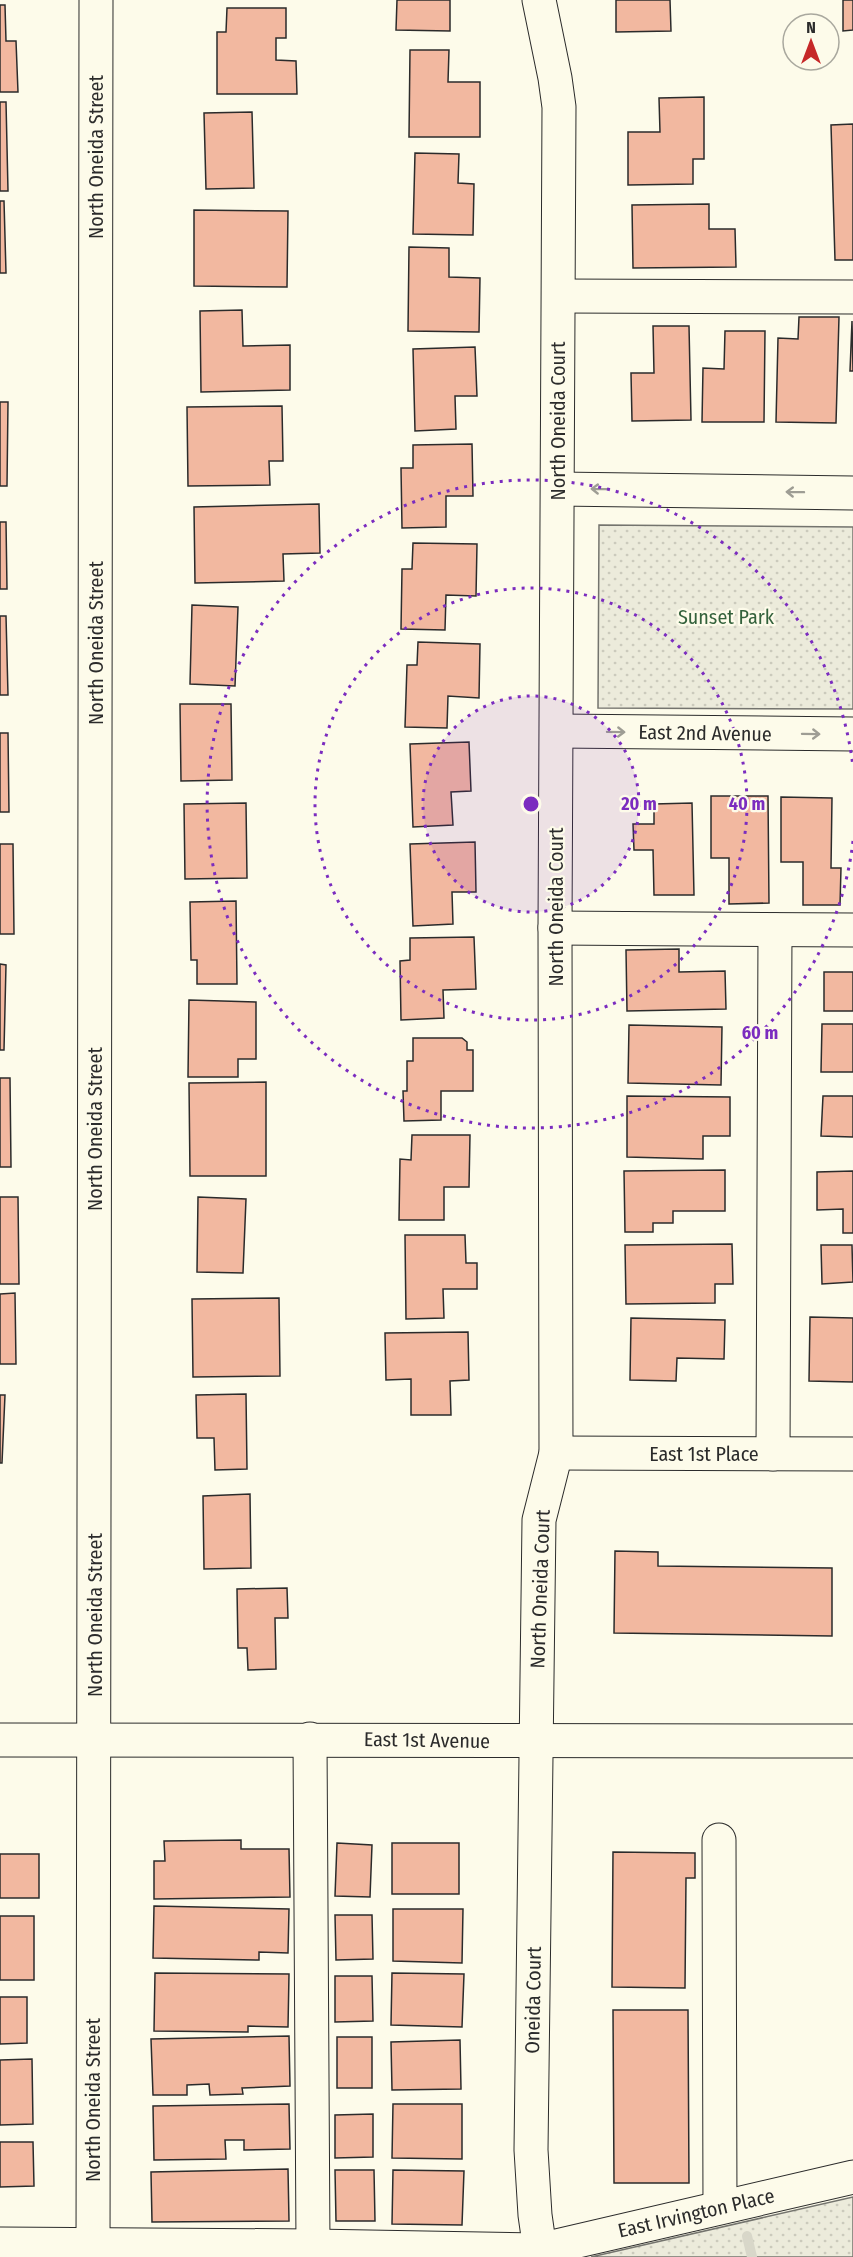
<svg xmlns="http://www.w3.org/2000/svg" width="853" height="2257" font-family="'Fira Sans Condensed',sans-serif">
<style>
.green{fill:url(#green-dots);stroke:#74746e;stroke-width:1.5}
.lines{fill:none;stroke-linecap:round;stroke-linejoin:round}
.stream{stroke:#d8d7c9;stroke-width:10}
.building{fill:#f2b8a0;stroke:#2b2b2b;stroke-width:1.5}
.minor-casing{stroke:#2b2b2b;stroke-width:35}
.minor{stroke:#fdfbea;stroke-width:33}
.oneway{stroke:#9e9d94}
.ring{fill:none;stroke:#7b2cbf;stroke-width:3;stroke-dasharray:3 6}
.labels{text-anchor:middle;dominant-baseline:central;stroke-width:4.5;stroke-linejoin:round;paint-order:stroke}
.street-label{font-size:20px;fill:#2b2b2b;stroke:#fdfbea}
.park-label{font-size:20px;fill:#34623c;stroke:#fdfbea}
.centre{fill:#7b2cbf;stroke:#fdfbea;stroke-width:3}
.ring-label{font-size:18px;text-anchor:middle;font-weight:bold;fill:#7b2cbf;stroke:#fdfbea;stroke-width:4.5;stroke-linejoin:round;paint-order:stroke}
</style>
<defs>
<pattern id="green-dots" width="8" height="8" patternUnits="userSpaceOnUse" patternTransform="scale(1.5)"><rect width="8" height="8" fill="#ecebdb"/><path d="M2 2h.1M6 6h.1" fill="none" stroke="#cbcabc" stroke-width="1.8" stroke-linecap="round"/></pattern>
</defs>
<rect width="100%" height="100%" fill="#fdfbea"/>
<g class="green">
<polygon points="599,525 853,527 853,709 598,708"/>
<polygon points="853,2197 853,2257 591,2257"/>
</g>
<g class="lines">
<polyline class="stream" points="747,2236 752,2257"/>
</g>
<g class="building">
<polygon points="397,0 450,0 450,31 396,30"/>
<polygon points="616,0 670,0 671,31 616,32"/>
<polygon points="843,0 853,0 853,30 843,31"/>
<polygon points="0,5 5,5 6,41 16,41 18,92 0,92"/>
<polygon points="227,8 286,8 286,38 276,38 276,60 296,61 297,94 217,94 217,32 226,32"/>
<polygon points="410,50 449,50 448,82 480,82 480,137 409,137"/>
<polygon points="704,97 704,159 693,159 693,184 628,185 628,132 660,132 659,98"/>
<polygon points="0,102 6,102 8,191 0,191"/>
<polygon points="252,112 254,188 206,189 204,113"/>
<polygon points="853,124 853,260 835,260 831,125"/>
<polygon points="415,153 459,154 458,183 474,184 473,235 413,234"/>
<polygon points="0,201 4,201 6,273 0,273"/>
<polygon points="709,204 709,229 735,229 736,267 633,268 632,205"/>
<polygon points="194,210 288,211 287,287 194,286"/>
<polygon points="409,247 449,248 449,277 480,278 479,332 408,331"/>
<polygon points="242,310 243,346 290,345 290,390 201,392 200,311"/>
<polygon points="799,317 839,317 836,423 776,422 778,338 798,339"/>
<polygon points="852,321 853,371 850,371"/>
<polygon points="653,326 689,326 691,420 632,421 631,373 654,373"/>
<polygon points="725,331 765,331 764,422 702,422 703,368 724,369"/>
<polygon points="475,347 477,396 455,396 456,429 415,431 413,349"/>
<polygon points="0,402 8,402 7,486 0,486"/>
<polygon points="282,406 283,461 269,461 270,485 188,486 187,407"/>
<polygon points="472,444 473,496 446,496 446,527 402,528 401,468 413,468 413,445"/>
<polygon points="319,504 320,553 283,554 284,581 195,583 194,507"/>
<polygon points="0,522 6,522 7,589 0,589"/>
<polygon points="413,543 477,544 476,596 446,595 445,630 401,629 402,569 412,569"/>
<polygon points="192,605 238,607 235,686 190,684"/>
<polygon points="0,616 6,616 8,695 0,695"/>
<polygon points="418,642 480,644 479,698 448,696 447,728 405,727 407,665 417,665"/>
<polygon points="180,704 231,704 232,780 181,781"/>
<polygon points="0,733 8,733 9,812 0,812"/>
<polygon points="469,742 471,791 451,792 453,825 413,827 410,744"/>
<polygon points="711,796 768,796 769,903 729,904 729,858 711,858"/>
<polygon points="781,797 832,798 831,868 841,868 840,905 803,905 803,862 781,862"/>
<polygon points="246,803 247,878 185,879 184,804"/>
<polygon points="692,803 694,895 654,895 653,850 634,850 633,824 654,824 654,804"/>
<polygon points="475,842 476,892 452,892 453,924 413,926 410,844"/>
<polygon points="0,844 13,844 14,934 0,934"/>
<polygon points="236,901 237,984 197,984 197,960 191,960 190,902"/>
<polygon points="474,937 476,989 443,990 444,1018 401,1020 400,961 410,960 410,938"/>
<polygon points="679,949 679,972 725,971 726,1009 627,1011 626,950"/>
<polygon points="0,964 6,965 4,1050 0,1050"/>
<rect x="824" y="972" width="29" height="39"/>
<polygon points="189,1000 256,1002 256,1059 238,1059 238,1077 188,1077"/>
<polygon points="822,1024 853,1024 853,1072 821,1072"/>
<polygon points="629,1025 722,1027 721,1085 628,1083"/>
<polygon points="413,1038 462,1038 467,1042 467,1050 473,1050 473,1091 441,1091 441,1120 404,1121 403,1091 407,1091 407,1061 413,1061"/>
<polygon points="0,1078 10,1078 11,1167 0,1167"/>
<polygon points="266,1082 266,1176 190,1176 189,1083"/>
<polygon points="627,1096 730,1097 730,1136 703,1136 703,1159 627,1157"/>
<polygon points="823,1096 853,1096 853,1137 821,1136"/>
<polygon points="412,1135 470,1135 469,1187 444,1187 444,1220 399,1220 400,1159 411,1160"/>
<polygon points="725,1170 725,1211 673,1211 673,1223 653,1223 653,1232 625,1232 624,1171"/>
<polygon points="853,1171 853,1233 843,1233 843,1209 817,1210 817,1172"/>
<polygon points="0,1197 18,1197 19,1284 0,1284"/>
<polygon points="198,1197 246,1199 243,1273 197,1272"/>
<polygon points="405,1235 465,1235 466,1263 477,1263 477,1289 443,1289 444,1318 406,1319"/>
<polygon points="732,1244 733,1284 715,1284 715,1303 626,1304 625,1245"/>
<polygon points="821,1245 852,1245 853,1282 822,1284"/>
<polygon points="15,1293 16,1364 0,1364 0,1294"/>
<polygon points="279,1298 280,1376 193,1377 192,1299"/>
<polygon points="810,1317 853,1318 853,1382 809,1381"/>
<polygon points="631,1318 725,1320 724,1359 677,1358 676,1381 630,1380"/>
<polygon points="468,1332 469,1380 450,1381 451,1415 411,1415 411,1379 386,1380 385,1333"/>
<polygon points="246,1394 247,1469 215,1470 214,1438 197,1438 196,1395"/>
<polygon points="0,1395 5,1395 2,1463 0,1463"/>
<polygon points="250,1494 251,1568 204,1569 203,1496"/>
<polygon points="615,1551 658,1552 658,1566 832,1568 832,1636 614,1633"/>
<polygon points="287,1588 288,1618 275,1618 276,1669 248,1670 247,1648 238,1648 237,1589"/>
<polygon points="241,1840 241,1849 289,1849 290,1897 154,1899 154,1861 165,1861 164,1841"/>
<polygon points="337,1843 372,1845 370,1897 335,1896"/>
<rect x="392" y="1843" width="67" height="51"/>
<polygon points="613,1852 695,1853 695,1878 686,1878 685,1988 612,1987"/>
<rect x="0" y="1854" width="39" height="44"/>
<polygon points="154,1906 289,1909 288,1953 259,1952 259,1960 153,1958"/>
<polygon points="393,1909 463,1909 462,1963 393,1961"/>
<polygon points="335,1915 372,1915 373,1959 336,1960"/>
<rect x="0" y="1916" width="34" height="64"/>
<polygon points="155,1973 289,1974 288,2027 248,2026 248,2032 154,2031"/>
<polygon points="392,1973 464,1974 462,2027 391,2025"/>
<polygon points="335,1976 372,1976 373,2021 335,2022"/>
<polygon points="0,1997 27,1997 27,2043 0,2044"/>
<polygon points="613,2010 688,2010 689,2183 614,2183"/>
<polygon points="289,2036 290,2086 242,2088 243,2094 210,2095 209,2084 187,2085 187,2095 153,2095 151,2039"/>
<rect x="337" y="2037" width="35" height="51"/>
<polygon points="460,2040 461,2089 392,2090 391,2042"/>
<polygon points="32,2059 33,2124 0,2125 0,2060"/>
<polygon points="289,2104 290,2149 244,2150 244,2140 225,2140 226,2159 154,2160 153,2106"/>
<polygon points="393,2104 462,2104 462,2159 392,2158"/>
<polygon points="373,2114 373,2157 335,2158 335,2115"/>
<polygon points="0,2142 33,2142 34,2186 0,2187"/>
<polygon points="288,2169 289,2221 152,2222 151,2172"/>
<polygon points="335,2170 374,2170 375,2221 336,2221"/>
<polygon points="393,2170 464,2171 462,2225 392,2224"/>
</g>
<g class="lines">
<defs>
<g id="minor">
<polyline points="539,0 555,78 559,107 555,928 556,1453 539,1520 531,2150 535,2215 541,2257"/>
<polyline points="559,296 853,297"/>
<polyline points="558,489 853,493"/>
<polyline points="558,731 853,734"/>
<polyline points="555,928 853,930"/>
<polyline points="556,1453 853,1454"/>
<polyline points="773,1454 775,930"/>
<polyline points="310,1739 313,2246"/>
<polyline points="0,1740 853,1741"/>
<polyline points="719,1840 720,2207"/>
<polyline points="0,2244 313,2246 539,2250 853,2177"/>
<polyline points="93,2257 96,0"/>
</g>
</defs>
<use href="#minor" class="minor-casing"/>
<use href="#minor" class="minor"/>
</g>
<defs><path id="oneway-shaft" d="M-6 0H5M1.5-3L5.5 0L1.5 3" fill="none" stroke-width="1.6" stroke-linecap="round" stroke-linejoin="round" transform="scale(1.5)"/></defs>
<g class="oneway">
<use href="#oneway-shaft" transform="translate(600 489) rotate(-179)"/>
<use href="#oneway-shaft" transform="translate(795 492) rotate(-179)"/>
<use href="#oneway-shaft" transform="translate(616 732) rotate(1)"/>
<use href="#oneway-shaft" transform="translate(811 734) rotate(1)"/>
</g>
<circle cx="531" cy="804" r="108" fill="#7b2cbf" fill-opacity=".12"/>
<g class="ring">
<circle cx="531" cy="804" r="108"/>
<circle cx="531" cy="804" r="216"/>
<path d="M853 841A324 324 0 1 1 853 767"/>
</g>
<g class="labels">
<g class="street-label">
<text transform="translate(96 157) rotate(-90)">North Oneida Street</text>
<text transform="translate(558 421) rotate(-90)">North Oneida Court</text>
<text transform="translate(96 643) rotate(-90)">North Oneida Street</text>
<text transform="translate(705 733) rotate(1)">East 2nd Avenue</text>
<text transform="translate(556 907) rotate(-90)">North Oneida Court</text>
<text transform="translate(95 1129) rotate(-90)">North Oneida Street</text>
<text x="704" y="1454">East 1st Place</text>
<text transform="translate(540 1589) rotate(-88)">North Oneida Court</text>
<text transform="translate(95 1615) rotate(-90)">North Oneida Street</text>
<text transform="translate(427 1740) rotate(1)">East 1st Avenue</text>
<text transform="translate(533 2000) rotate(-89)">Oneida Court</text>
<text transform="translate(93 2100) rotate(-90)">North Oneida Street</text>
<text transform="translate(696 2213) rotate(-13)">East Irvington Place</text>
</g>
<g class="park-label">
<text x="726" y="617">Sunset Park</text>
</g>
</g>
<circle cx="531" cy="804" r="9" class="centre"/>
<g class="ring-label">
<text x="639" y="810">20 m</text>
<text x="747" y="810">40 m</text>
<text x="760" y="1039">60 m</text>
</g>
<g transform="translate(811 42)"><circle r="28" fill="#fdfbea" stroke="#a9a89e" stroke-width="1.5"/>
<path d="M0-4.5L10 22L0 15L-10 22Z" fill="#c62828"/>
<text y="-9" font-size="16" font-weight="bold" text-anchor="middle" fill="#2b2b2b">N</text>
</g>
</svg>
